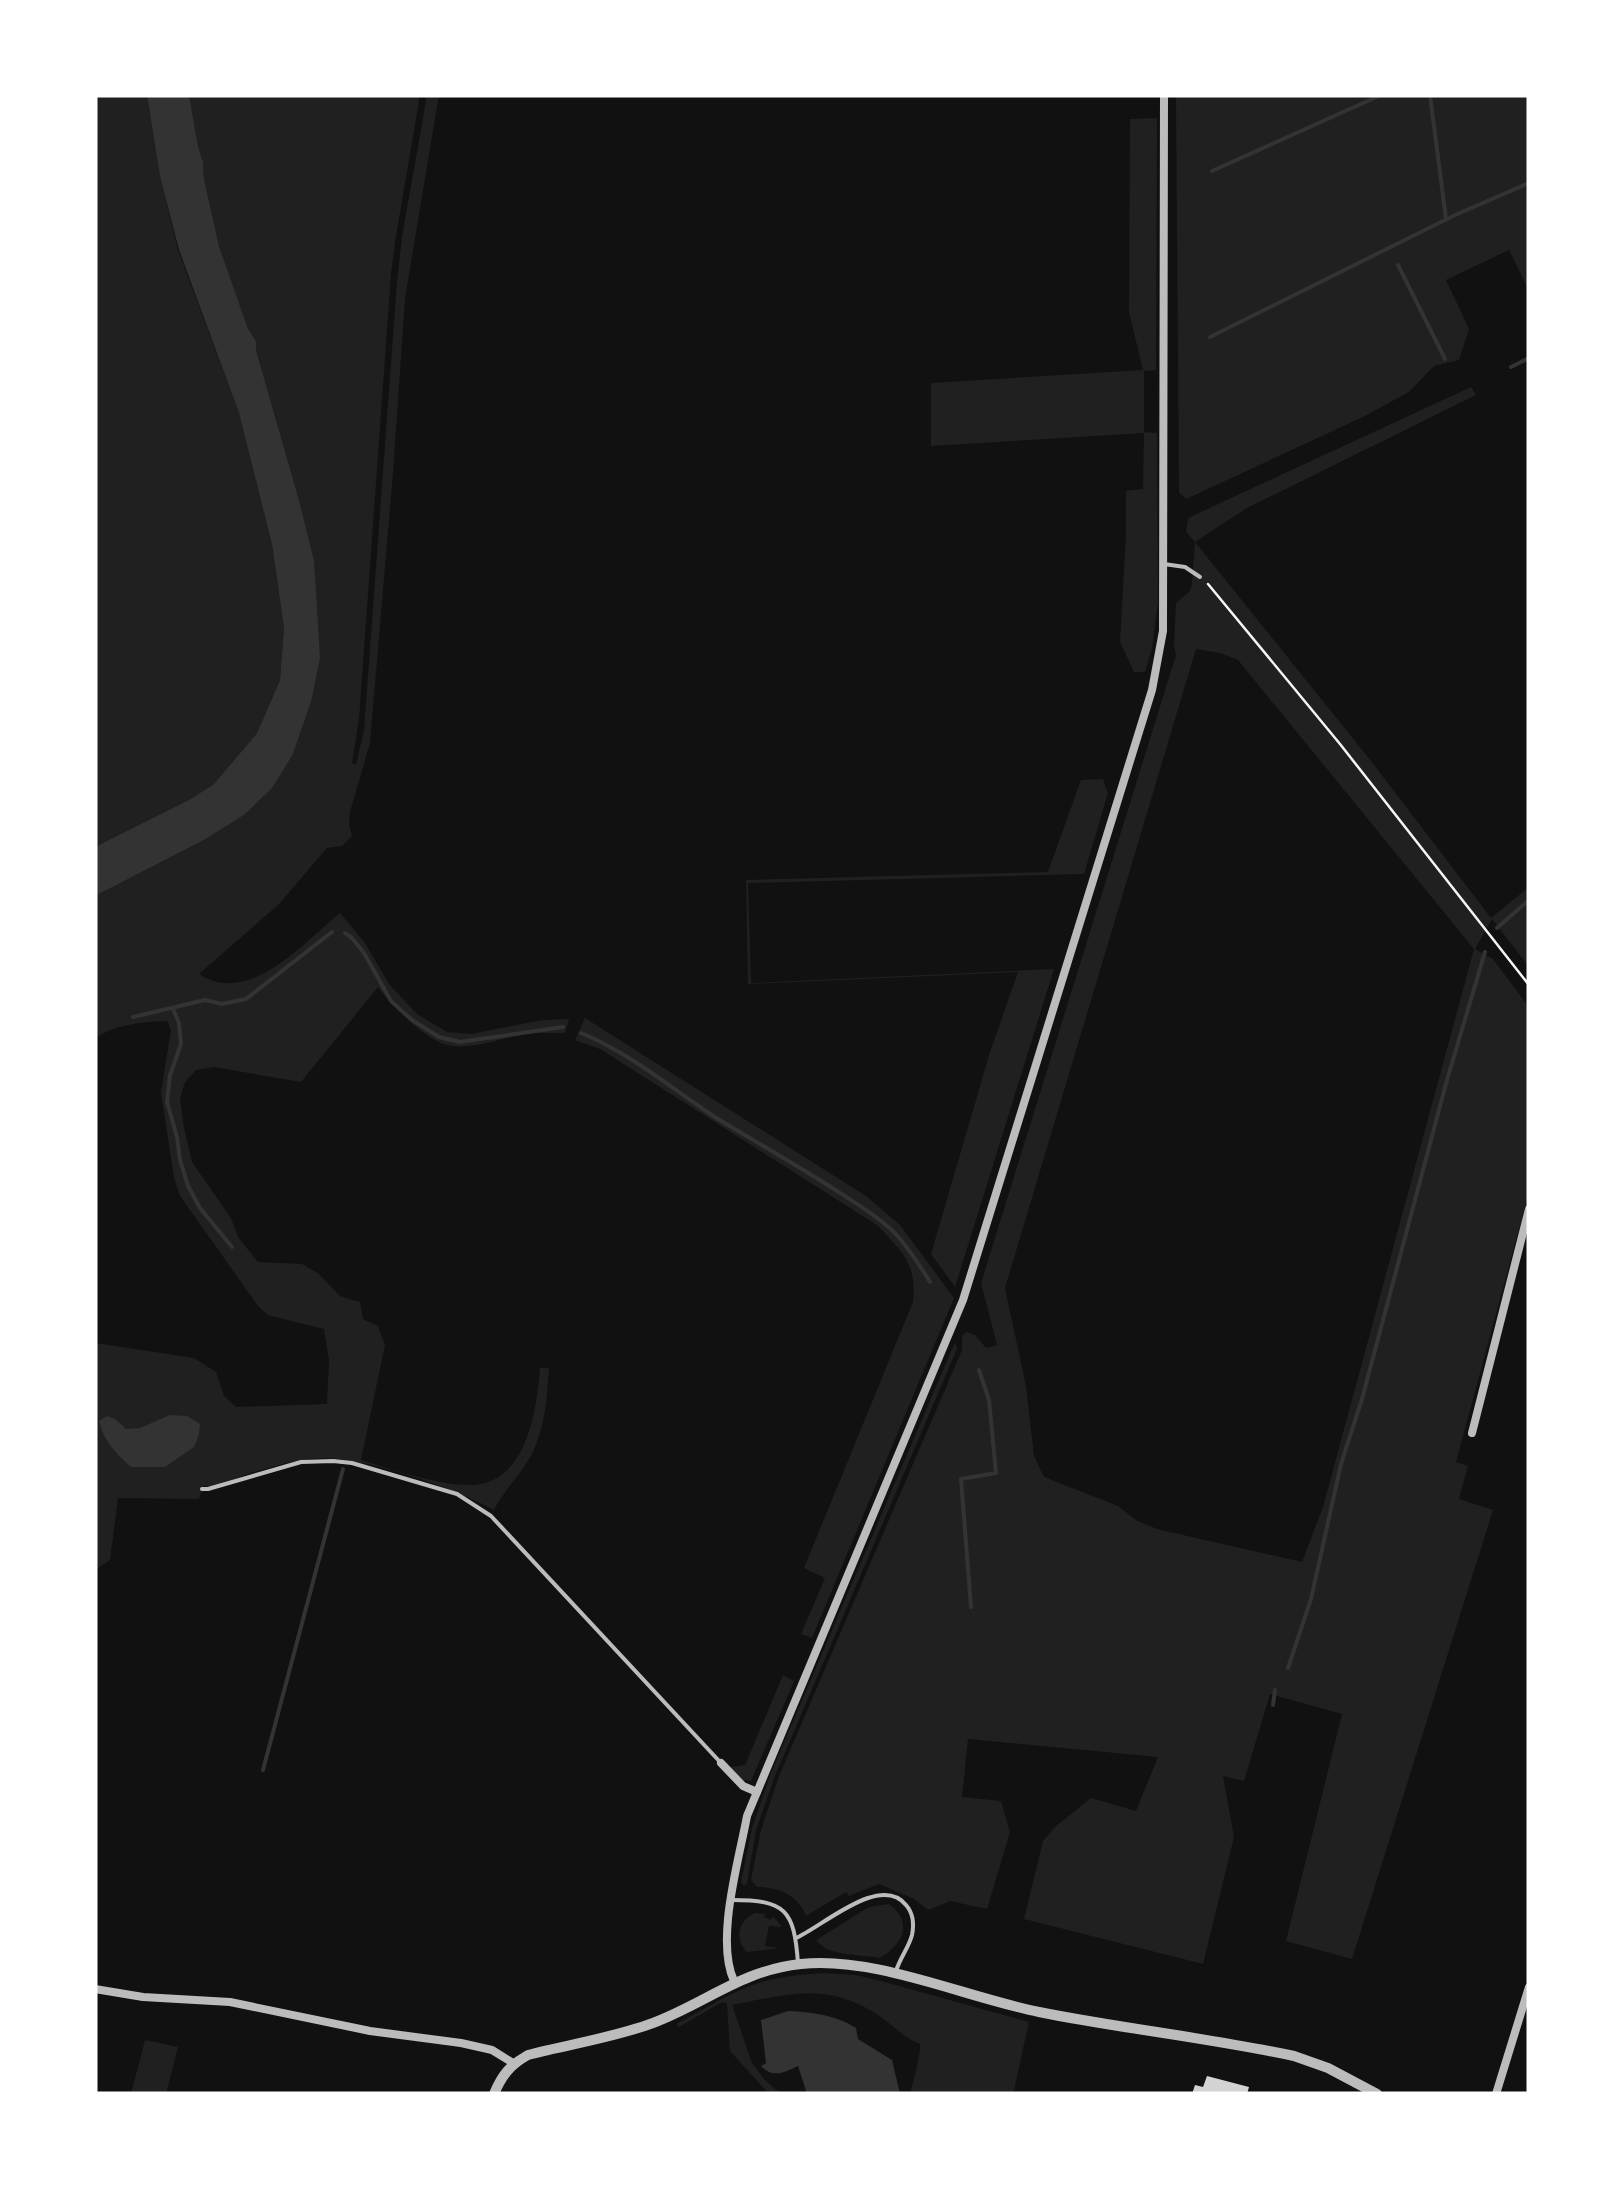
<svg xmlns="http://www.w3.org/2000/svg" width="1624" height="2189" font-family="Figtree,sans-serif">
<style>
.green{fill:#202020;fill-rule:evenodd}
.water{fill:#333}
.lines{fill:none;stroke-linecap:round;stroke-linejoin:round}
.stream{stroke:#333;stroke-width:4}
.building{fill:#d3d3d3}
.path{stroke:#f5f5f5;stroke-width:2.5}
.service{stroke:#bcbcbc;stroke-width:4}
.minor{stroke:#bcbcbc;stroke-width:8}
.tertiary{stroke:#bcbcbc;stroke-width:10}
</style>
<rect width="100%" height="100%" fill="#111"/>
<g class="green">
<polygon points="95,95 147,95 160,177 178,250 239,413 272,546 284,628 280,680 257,733 214,784 189,800 95,847"/>
<path d="M 189,95 L 420,95 L 395,242 L 391,274 L 359,719 L 352,763 L 356,765 L 364,730 L 397,282 L 402,237 L 427,95 L 439,95 L 405,299 L 393,472 L 370,743 L 350,812 L 349,825 L 352,836 L 342,846 L 327,848 L 279,904 L 199,974 C 249,1007 303,943 340,913 L 365,943 L 389,984 L 417,1014 L 447,1032 L 471,1034 L 542,1020 L 569,1019 L 565,1033 C 552,1034 538,1032 526,1034 C 500,1038 468,1053 441,1043 C 420,1034 391,1005 378,987 L 301,1082 L 214,1067 L 196,1070 L 185,1082 L 180,1098 L 184,1128 L 192,1162 L 231,1218 L 238,1237 L 258,1262 L 302,1264 L 319,1274 L 340,1296 L 360,1302 L 363,1319 L 378,1326 L 385,1345 L 361,1460 C 390,1469 457,1492 485,1483 C 529,1470 537,1406 540,1368 L 549,1368 C 547,1398 545,1428 531,1456 C 520,1475 504,1490 494,1510 C 452,1487 357,1453 309,1459 C 276,1463 243,1476 212,1486 L 203,1486 L 199,1499 L 118,1498 L 110,1560 L 95,1570 L 95,1343 L 194,1358 L 216,1372 L 224,1396 L 236,1407 L 327,1404 L 329,1360 L 324,1329 L 268,1315 L 258,1306 L 180,1196 L 174,1178 L 161,1092 L 171,1030 L 167,1021 C 141,1022 118,1024 95,1038 L 95,896 L 204,840 L 244,815 L 293,754 L 311,702 L 315,594 L 314,559 L 299,500 L 256,350 L 256,341 L 248,330 L 219,246 L 204,179 L 203,162 L 198,146 Z"/>
<polygon points="1176,95 1529,95 1529,291 1509,250 1446,280 1469,329 1459,360 1434,366 1409,392 1363,417 1186,499 1179,492"/>
<polygon points="1157,118 1156,370 1144,371 1144,432 1157,433 1158,602 1152,648 1145,672 1134,672 1120,642 1126,535 1126,491 1143,489 1144,433 931,446 931,383 1143,370 1129,312 1130,119"/>
<path d="M 1471,387 L 1476,395 L 1247,508 L 1195,542 L 1371,761 L 1491,918 L 1529,887 L 1529,967 L 1492,919 L 1475,949 L 1493,959 L 1529,1007 L 1529,1192 L 1456,1462 L 1468,1466 L 1459,1499 L 1493,1510 L 1352,1959 L 1286,1941 L 1342,1714 L 1270,1694 L 1244,1781 L 1223,1776 L 1234,1837 L 1203,1964 L 1024,1919 L 1043,1841 L 1055,1827 L 1091,1798 L 1136,1811 L 1158,1757 L 968,1739 L 962,1797 L 1001,1801 L 1010,1832 L 987,1909 L 950,1901 L 928,1910 L 914,1899 L 879,1884 L 849,1896 L 846,1892 L 806,1916 C 798,1895 779,1887 757,1887 L 751,1880 L 761,1830 L 779,1776 L 962,1350 L 962,1336 L 966,1332 L 975,1335 L 986,1348 L 997,1345 L 981,1283 L 1176,655 L 1174,644 L 1176,603 L 1190,591 L 1192,584 L 1195,542 L 1186,532 L 1188,518 ZM 1196,649 L 1220,653 L 1238,660 L 1474,949 L 1323,1507 L 1302,1562 L 1157,1529 L 1136,1520 L 1118,1506 L 1044,1477 L 1034,1456 L 1026,1386 L 1005,1288 Z"/>
<polygon points="1103,779 1108,793 1084,874 748,883 751,983 1054,969 955,1287 931,1254 990,1052 1018,972 748,984 746,880 1048,872 1081,780"/>
<path d="M 585,1018 L 866,1196 L 900,1225 L 954,1298 L 812,1638 L 801,1634 L 825,1578 L 804,1568 L 913,1302 C 917,1263 902,1252 877,1225 L 600,1049 L 575,1040 Z"/>
<polygon points="955,1342 957,1349 775,1776 756,1830 747,1883 744,1886 741,1882 752,1828 771,1773"/>
<polygon points="783,1675 794,1681 751,1781 742,1780 731,1767 745,1765"/>
<path d="M 889,1904 C 914,1923 903,1944 880,1958 C 859,1954 829,1957 816,1940 L 869,1907 Z"/>
<path d="M 755,1913 L 765,1914 L 764,1917 L 771,1920 L 773,1916 L 782,1927 L 769,1926 L 765,1946 L 779,1948 L 747,1952 C 734,1938 738,1921 755,1913 Z"/>
<path d="M 823,1973 L 856,1975 L 881,1981 L 1029,2022 L 1013,2094 L 910,2094 C 913,2082 921,2054 920,2044 C 902,2037 891,2023 875,2013 C 824,1981 785,1995 732,2005 L 752,2063 L 764,2079 L 781,2094 L 769,2094 L 730,2051 L 727,2003 L 722,2002 L 679,2027 L 676,2024 C 706,2009 736,1988 769,1980 C 787,1976 805,1974 823,1973 Z"/>
<polygon points="145,2040 178,2047 166,2094 131,2094"/>
</g>
<g class="water">
<polygon points="147,95 189,95 198,146 203,162 204,179 219,246 248,329 256,341 256,350 299,500 314,560 320,658 311,702 293,754 272,788 244,815 204,840 95,896 95,847 189,800 214,784 257,733 280,680 284,628 272,545 239,413 179,250 160,177"/>
<path d="M 170,1415 L 187,1416 L 200,1424 L 199,1435 L 194,1447 L 165,1467 L 131,1467 C 115,1453 104,1441 99,1421 L 107,1416 L 115,1419 L 126,1429 L 140,1428 Z"/>
<path d="M 788,2011 C 812,2012 836,2015 856,2028 L 858,2039 L 892,2060 L 900,2094 L 807,2094 L 798,2066 C 785,2072 773,2079 761,2066 L 766,2063 L 761,2020 Z"/>
</g>
<g class="lines">
<g class="stream">
<polyline points="1430,95 1446,219"/>
<polyline points="1212,171 1381,95"/>
<polyline points="1398,265 1445,359"/>
<polyline points="1210,337 1453,216 1529,183"/>
<polyline points="1511,367 1529,358"/>
<polyline points="1497,928 1529,900"/>
<polyline points="345,933 352,938 364,953 391,1001 412,1020 439,1037 460,1042 563,1027"/>
<polyline points="173,1009 179,1023 181,1044 170,1075 167,1102 177,1137 180,1160 188,1186 200,1208 232,1247"/>
<polyline points="133,1017 205,1000 222,1004 246,999 332,932"/>
<path d="M 581,1033 C 632,1054 672,1089 718,1119 C 758,1143 798,1166 837,1191 C 856,1203 877,1216 894,1232 C 908,1247 919,1264 930,1282"/>
<polyline points="971,1607 961,1479 996,1473 989,1400 979,1370"/>
<polyline points="1288,1668 1311,1599 1341,1464 1362,1399 1447,1080 1485,952"/>
<polyline points="1273,1705 1275,1690"/>
<polyline points="263,1770 343,1469"/>
</g>
</g>
<polygon class="building" points="1207,2076 1249,2087 1247,2094 1192,2094 1195,2085 1203,2087"/>
<g class="lines">
<polyline class="path" points="1208,584 1340,744 1529,985"/>
<g class="service">
<polyline points="1164,564 1185,567 1200,577"/>
<polyline points="202,1489 208,1489 301,1462 333,1461 352,1463 457,1494 491,1516 721,1763"/>
<path d="M 732,1900 C 786,1900 794,1910 798,1963"/>
<path d="M 796,1938 C 823,1926 881,1873 906,1905 C 913,1913 914,1925 912,1935 C 909,1947 900,1958 896,1971"/>
</g>
<g class="minor">
<polyline points="1472,1433 1529,1209"/>
<polyline points="721,1763 743,1786 757,1792"/>
<path d="M 734,1981 C 715,1940 739,1860 747,1816 L 963,1300 L 1152,690 L 1163,631 L 1164,95"/>
<polyline points="95,1989 143,1997 230,2002 370,2031 461,2043 492,2050 513,2063"/>
<polyline points="1496,2094 1529,1987"/>
</g>
<path class="tertiary" d="M 494,2094 C 502,2075 510,2065 528,2055 C 569,2044 613,2038 653,2023 C 706,2003 742,1970 801,1964 C 875,1956 964,1997 1039,2012 C 1124,2029 1210,2038 1294,2056 L 1328,2068 L 1377,2094"/>
</g>
<rect width="1624" height="2189" fill="none" stroke="#ffffff" stroke-width="195"/>
</svg>
